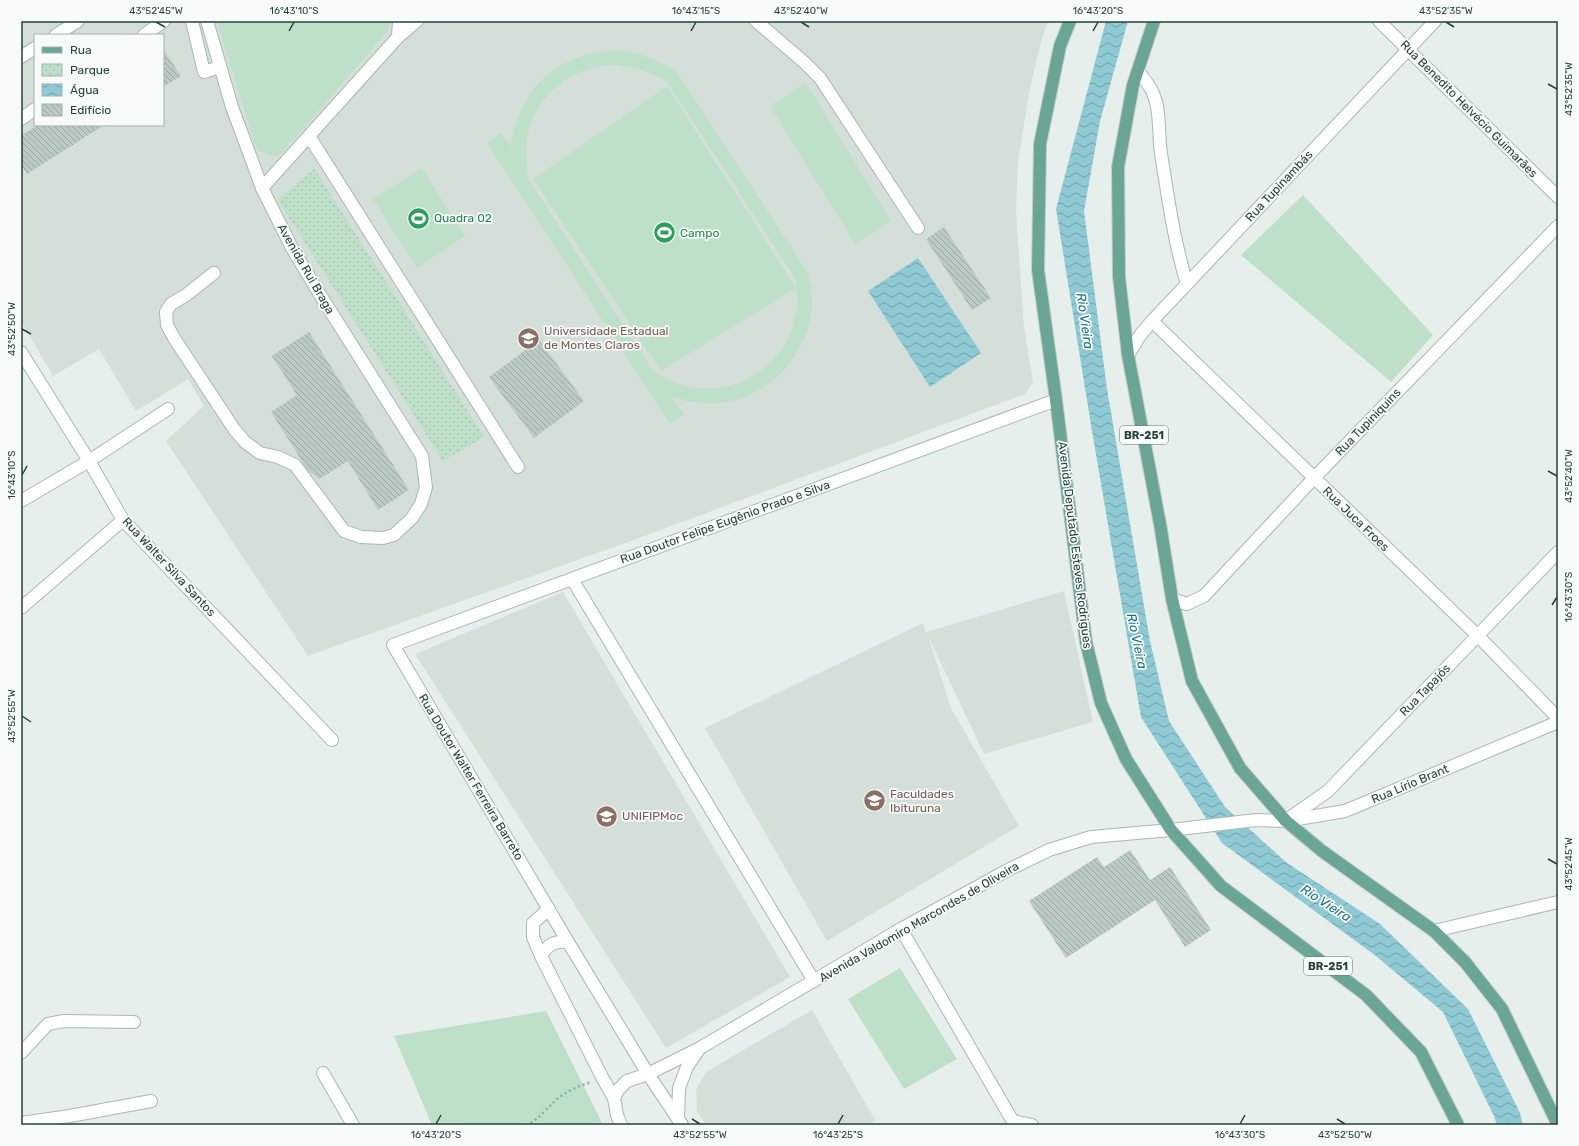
<svg xmlns="http://www.w3.org/2000/svg" width="1579" height="1146" font-family="Rubik,sans-serif">
<style>
.built{fill:#d4dfda;fill-rule:evenodd}
.grass{fill:#bfe0c8;fill-rule:evenodd}
.park{fill:url(#park-dots)}
.water{fill:url(#water-waves)}
.building{fill:url(#building-back-hatch)}
.lines{fill:none;stroke-linecap:round;stroke-linejoin:round}
.minor-casing{stroke:#a8b8b2;stroke-width:14}
.major-casing{stroke:#c2cac8;stroke-width:14}
.path{stroke:#86b3a5;stroke-width:2.5;stroke-dasharray:2 3;stroke-linecap:butt}
.minor{stroke:#fff;stroke-width:12}
.major{stroke:#6aa596;stroke-width:12}
.ticks{fill:none;stroke:#24423a;stroke-width:1.5}
.labels{text-anchor:middle;dominant-baseline:central;stroke-width:3.5;stroke-linejoin:round;paint-order:stroke}
.shield{fill:#f7fbf9;stroke:#637a73;stroke-width:1}
.shield-label{font-size:11px;font-weight:bold;fill:#24423a}
.street-label{font-size:12px;fill:#24423a;stroke:#f7fbf9}
.leisure-label{font-size:12px;fill:#27864d;stroke:#f7fbf9;text-anchor:start}
.education-label{font-size:12px;fill:#785e54;stroke:#f7fbf9;text-anchor:start}
.water-label{font-size:13px;font-style:italic;fill:#1c6f80;stroke:#f7fbf9}
.neatline{fill:none;stroke:#24423a;stroke-width:1.5}
.ticks-label{font-size:10px;text-anchor:middle;fill:#24423a}
</style>
<defs>
<pattern id="park-dots" width="8" height="8" patternUnits="userSpaceOnUse"><rect width="8" height="8" fill="#bfe0c8"/><path d="M2 2h.1M6 6h.1" fill="none" stroke="#a4c1ad" stroke-width="1.8" stroke-linecap="round"/></pattern>
<pattern id="water-waves" width="16" height="10" patternUnits="userSpaceOnUse"><rect width="16" height="10" fill="#8ec9d4"/><path d="M0 5q4-4 8 0t8 0" fill="none" stroke="#74a5ad"/></pattern>
<pattern id="building-back-hatch" width="6" height="6" patternUnits="userSpaceOnUse"><rect width="6" height="6" fill="#bbcac4"/><path d="M-1 5l2 2M0 0l6 6M5-1l2 2" fill="none" stroke="#98a6a0"/></pattern>
</defs>
<rect width="100%" height="100%" fill="#e6efeb"/>
<g class="built">
<path d="M 21,21 L 1048,21 L 1041,42 L 1029,93 L 1018,162 L 1016,213 L 1024,327 L 1033,383 L 1025,394 L 642,537 L 308,656 L 166,441 L 204,406 L 188,379 L 136,411 L 99,349 L 53,376 L 21,321 ZM 35,35 L 163,35 L 163,125 L 35,125 Z"/>
<polygon points="1064,591 1093,722 984,754 928,636 951,708 1019,826 827,941 705,728 923,623 926,632"/>
<polygon points="563,592 790,977 666,1048 415,654"/>
<polygon points="812,1010 875,1120 867,1125 706,1125 697,1111 696,1090 706,1072"/>
</g>
<g class="grass">
<polygon points="217,21 391,21 387,32 280,155 271,156 259,151 254,142"/>
<path d="M 619,50 C 642,53 659,60 677,72 L 808,273 C 810,284 813,295 812,306 C 808,362 758,408 702,403 C 691,402 682,400 672,397 L 684,414 L 670,424 L 487,143 L 501,133 L 511,146 C 519,86 560,52 619,50 ZM 606,65 C 629,65 647,70 667,82 L 795,278 C 796,287 798,296 797,305 C 794,358 742,398 690,387 C 676,384 664,377 652,369 L 529,180 C 516,122 547,75 606,65 Z"/>
<polygon points="806,83 891,221 855,244 770,106"/>
<polygon points="667,86 796,288 661,371 533,179"/>
<polygon points="422,168 465,236 417,268 373,199"/>
<polygon points="1303,195 1433,335 1391,382 1241,255"/>
<polygon points="900,968 957,1059 904,1089 848,999"/>
<polygon points="546,1011 603,1125 432,1125 394,1036"/>
</g>
<polygon class="park" points="314,168 484,437 443,461 278,200"/>
<g class="water">
<polygon points="1106,21 1128,21 1100,121 1084,211 1107,389 1150,641 1169,721 1225,807 1287,863 1380,924 1468,1009 1520,1113 1523,1125 1497,1125 1494,1116 1443,1012 1376,956 1222,843 1141,717 1092,431 1056,209"/>
<polygon points="918,258 981,353 930,387 868,291"/>
</g>
<g class="building">
<polygon points="163,49 181,76 163,87"/>
<polygon points="38,125 104,125 27,174 21,165 21,136"/>
<polygon points="944,227 991,298 972,310 926,239"/>
<polygon points="309,332 409,490 378,510 348,461 319,479 307,469 271,412 297,395 272,356"/>
<polygon points="539,340 584,401 534,438 489,377"/>
<polygon points="1130,850 1150,880 1170,867 1211,930 1185,947 1155,900 1066,958 1029,901 1097,857 1104,867"/>
</g>
<g class="lines">
<defs>
<g id="minor">
<polyline points="192,21 204,72 220,67"/>
<polyline points="207,21 232,107 262,188 292,248 319,293 422,456 426,487 421,504 412,518 394,535 383,538 361,537 344,531 295,465 278,457 260,453 245,442 234,429 174,338 167,325 166,312 171,304 186,295 214,273"/>
<polyline points="756,21 805,63 820,78 918,228"/>
<polyline points="1379,21 1558,197"/>
<polyline points="56,35 78,21"/>
<polyline points="144,35 164,21"/>
<polyline points="398,37 399,21"/>
<polyline points="21,57 35,48"/>
<path d="M 1138,70 C 1142,77 1148,83 1152,91 C 1161,109 1158,134 1161,154 C 1168,197 1174,242 1187,284"/>
<polyline points="21,119 35,109"/>
<polyline points="309,136 518,467"/>
<polyline points="262,188 398,37 417,21"/>
<polyline points="1152,321 1478,636 1558,718"/>
<polyline points="21,352 89,461 123,520 332,740"/>
<polyline points="1128,355 1141,334 1152,321 1435,21"/>
<polyline points="21,501 89,461 168,409"/>
<polyline points="572,579 814,981"/>
<polyline points="1172,599 1187,604 1204,596 1314,478 1558,226"/>
<polyline points="21,608 123,520"/>
<polyline points="1288,819 1328,791 1558,552"/>
<polyline points="549,909 533,923 533,937 541,956 603,1079 614,1098 617,1115 621,1125"/>
<polyline points="901,929 1015,1125"/>
<polyline points="1434,931 1558,902"/>
<path d="M 541,956 C 548,944 554,941 568,942"/>
<polyline points="21,1053 48,1024 64,1021 134,1022"/>
<polyline points="323,1073 353,1125"/>
<polyline points="614,1098 618,1090 627,1081 648,1074 700,1048 901,929 1006,871 1049,850 1091,837 1171,830 1256,820 1286,821 1345,811 1558,722"/>
<polyline points="678,1119 679,1088 687,1067 699,1049"/>
<polyline points="1013,1121 1032,1125"/>
<polyline points="21,1123 70,1116 151,1101"/>
<polyline points="682,1125 648,1074 568,942 393,645 1056,400"/>
</g>
<g id="major">
<polyline points="1070,21 1060,46 1040,144 1038,270 1056,400 1086,642 1101,703 1126,759 1171,830 1221,886 1366,995 1421,1052 1458,1125"/>
<polyline points="1154,21 1133,85 1118,167 1119,277 1128,355 1160,524 1172,599 1192,681 1240,768 1286,821 1322,851 1434,931 1465,962 1502,1009 1558,1125"/>
</g>
</defs>
<use href="#minor" class="minor-casing"/>
<use href="#major" class="major-casing"/>
<path class="path" d="M 526,1125 C 538,1120 546,1109 555,1101 C 566,1091 578,1086 592,1082"/>
<use href="#minor" class="minor"/>
<use href="#major" class="major"/>
</g>
<path class="ticks" d="M 156,22 L 165,27M 801,22 L 809,27M 1446,22 L 1454,27M 289,31 L 294,22M 691,31 L 696,22M 1093,31 L 1098,22M 1548,84 L 1557,89M 22,329 L 31,334M 1548,471 L 1557,476M 22,475 L 27,466M 1552,605 L 1557,597M 22,716 L 31,722M 1548,859 L 1557,864M 692,1119 L 700,1124M 1337,1119 L 1345,1124M 436,1124 L 441,1115M 838,1124 L 843,1115M 1240,1124 L 1245,1115"/>
<defs>
<symbol id="stadium-disc" viewBox="-11 -11 22 22"><circle r="9.5" fill="#2e9e5b" stroke="#f7fbf9"/><path d="M0-5a6.5 5 0 1 0 0 10a6.5 5 0 1 0 0-10ZM-3.5-1.8h7v3.6h-7Z" fill="#fff"/></symbol>
<symbol id="university-disc" viewBox="-11 -11 22 22"><circle r="9.5" fill="#8d6e63" stroke="#f7fbf9"/><path d="M0-5L7-2L0 1L-7-2ZM-4 1L0 2.5L4 1V4Q0 6-4 4Z" fill="#fff"/></symbol>
</defs>
<g fill-rule="evenodd">
<use href="#stadium-disc" x="406" y="206" width="25" height="25"/>
<use href="#stadium-disc" x="652" y="220" width="25" height="25"/>
<use href="#university-disc" x="516" y="326" width="25" height="25"/>
<use href="#university-disc" x="862" y="788" width="25" height="25"/>
<use href="#university-disc" x="594" y="804" width="25" height="25"/>
</g>
<g class="labels">
<g class="shield">
<rect x="1120" y="426" width="48" height="18" rx="3"/>
<rect x="1304" y="957" width="48" height="18" rx="3"/>
</g>
<g class="shield-label">
<text x="1144" y="435">BR-251</text>
<text x="1328" y="966">BR-251</text>
</g>
<g class="street-label">
<text transform="translate(1469 109) rotate(45)">Rua Benedito Helvécio Guimarães</text>
<text transform="translate(1279 186) rotate(-47)">Rua Tupinambás</text>
<text transform="translate(306 269) rotate(60)">Avenida Rui Braga</text>
<text transform="translate(1368 422) rotate(-46)">Rua Tupiniquins</text>
<text transform="translate(1356 519) rotate(44)">Rua Juca Froes</text>
<text transform="translate(725 522) rotate(-20)">Rua Doutor Felipe Eugênio Prado e Silva</text>
<text transform="translate(1075 545) rotate(83)">Avenida Deputado Esteves Rodrigues</text>
<text transform="translate(169 567) rotate(47)">Rua Walter Silva Santos</text>
<text transform="translate(1425 690) rotate(-46)">Rua Tapajós</text>
<text transform="translate(471 777) rotate(59)">Rua Doutor Walter Ferreira Barreto</text>
<text transform="translate(1410 784) rotate(-23)">Rua Lírio Brant</text>
<text transform="translate(919 922) rotate(-30)">Avenida Valdomiro Marcondes de Oliveira</text>
</g>
<g class="leisure-label">
<text x="434" y="218">Quadra 02</text>
<text x="680" y="233">Campo</text>
</g>
<g class="education-label">
<text x="544" y="331">Universidade Estadual<tspan x="544" dy="14">de Montes Claros</tspan></text>
<text x="890" y="794">Faculdades<tspan x="890" dy="14">Ibituruna</tspan></text>
<text x="622" y="816">UNIFIPMoc</text>
</g>
<g class="water-label">
<text transform="translate(1085 321) rotate(82)">Rio Vieira</text>
<text transform="translate(1137 641) rotate(78)">Rio Vieira</text>
<text transform="translate(1326 903) rotate(33)">Rio Vieira</text>
</g>
</g>
<rect width="1579" height="1146" fill="none" stroke="#f7fbf9" stroke-width="44"/>
<rect x="34" y="34" width="130" height="92" fill="#f7fbf9" stroke="#a3b1ad"/>
<rect x="42" y="47" width="20" height="6" fill="#6aa596" stroke="#a3b1ad"/>
<text x="70" y="54" font-size="12" fill="#24423a">Rua</text>
<rect x="42" y="64" width="20" height="12" fill="url(#park-dots)" stroke="#a3b1ad"/>
<text x="70" y="74" font-size="12" fill="#24423a">Parque</text>
<rect x="42" y="84" width="20" height="12" fill="url(#water-waves)" stroke="#a3b1ad"/>
<text x="70" y="94" font-size="12" fill="#24423a">Água</text>
<rect x="42" y="104" width="20" height="12" fill="url(#building-back-hatch)" stroke="#a3b1ad"/>
<text x="70" y="114" font-size="12" fill="#24423a">Edifício</text>
<rect x="22" y="22" width="1535" height="1102" class="neatline"/>
<g class="ticks-label">
<text x="156" y="14">43°52'45"W</text>
<text x="294" y="14">16°43'10"S</text>
<text x="696" y="14">16°43'15"S</text>
<text x="801" y="14">43°52'40"W</text>
<text x="1098" y="14">16°43'20"S</text>
<text x="1446" y="14">43°52'35"W</text>
<text transform="translate(1568 89) rotate(-90)" y="4">43°52'35"W</text>
<text transform="translate(11 329) rotate(-90)" y="4">43°52'50"W</text>
<text transform="translate(11 475) rotate(-90)" y="4">16°43'10"S</text>
<text transform="translate(1568 476) rotate(-90)" y="4">43°52'40"W</text>
<text transform="translate(1568 597) rotate(-90)" y="4">16°43'30"S</text>
<text transform="translate(11 716) rotate(-90)" y="4">43°52'55"W</text>
<text transform="translate(1568 864) rotate(-90)" y="4">43°52'45"W</text>
<text x="436" y="1138">16°43'20"S</text>
<text x="700" y="1138">43°52'55"W</text>
<text x="838" y="1138">16°43'25"S</text>
<text x="1240" y="1138">16°43'30"S</text>
<text x="1345" y="1138">43°52'50"W</text>
</g>
</svg>
